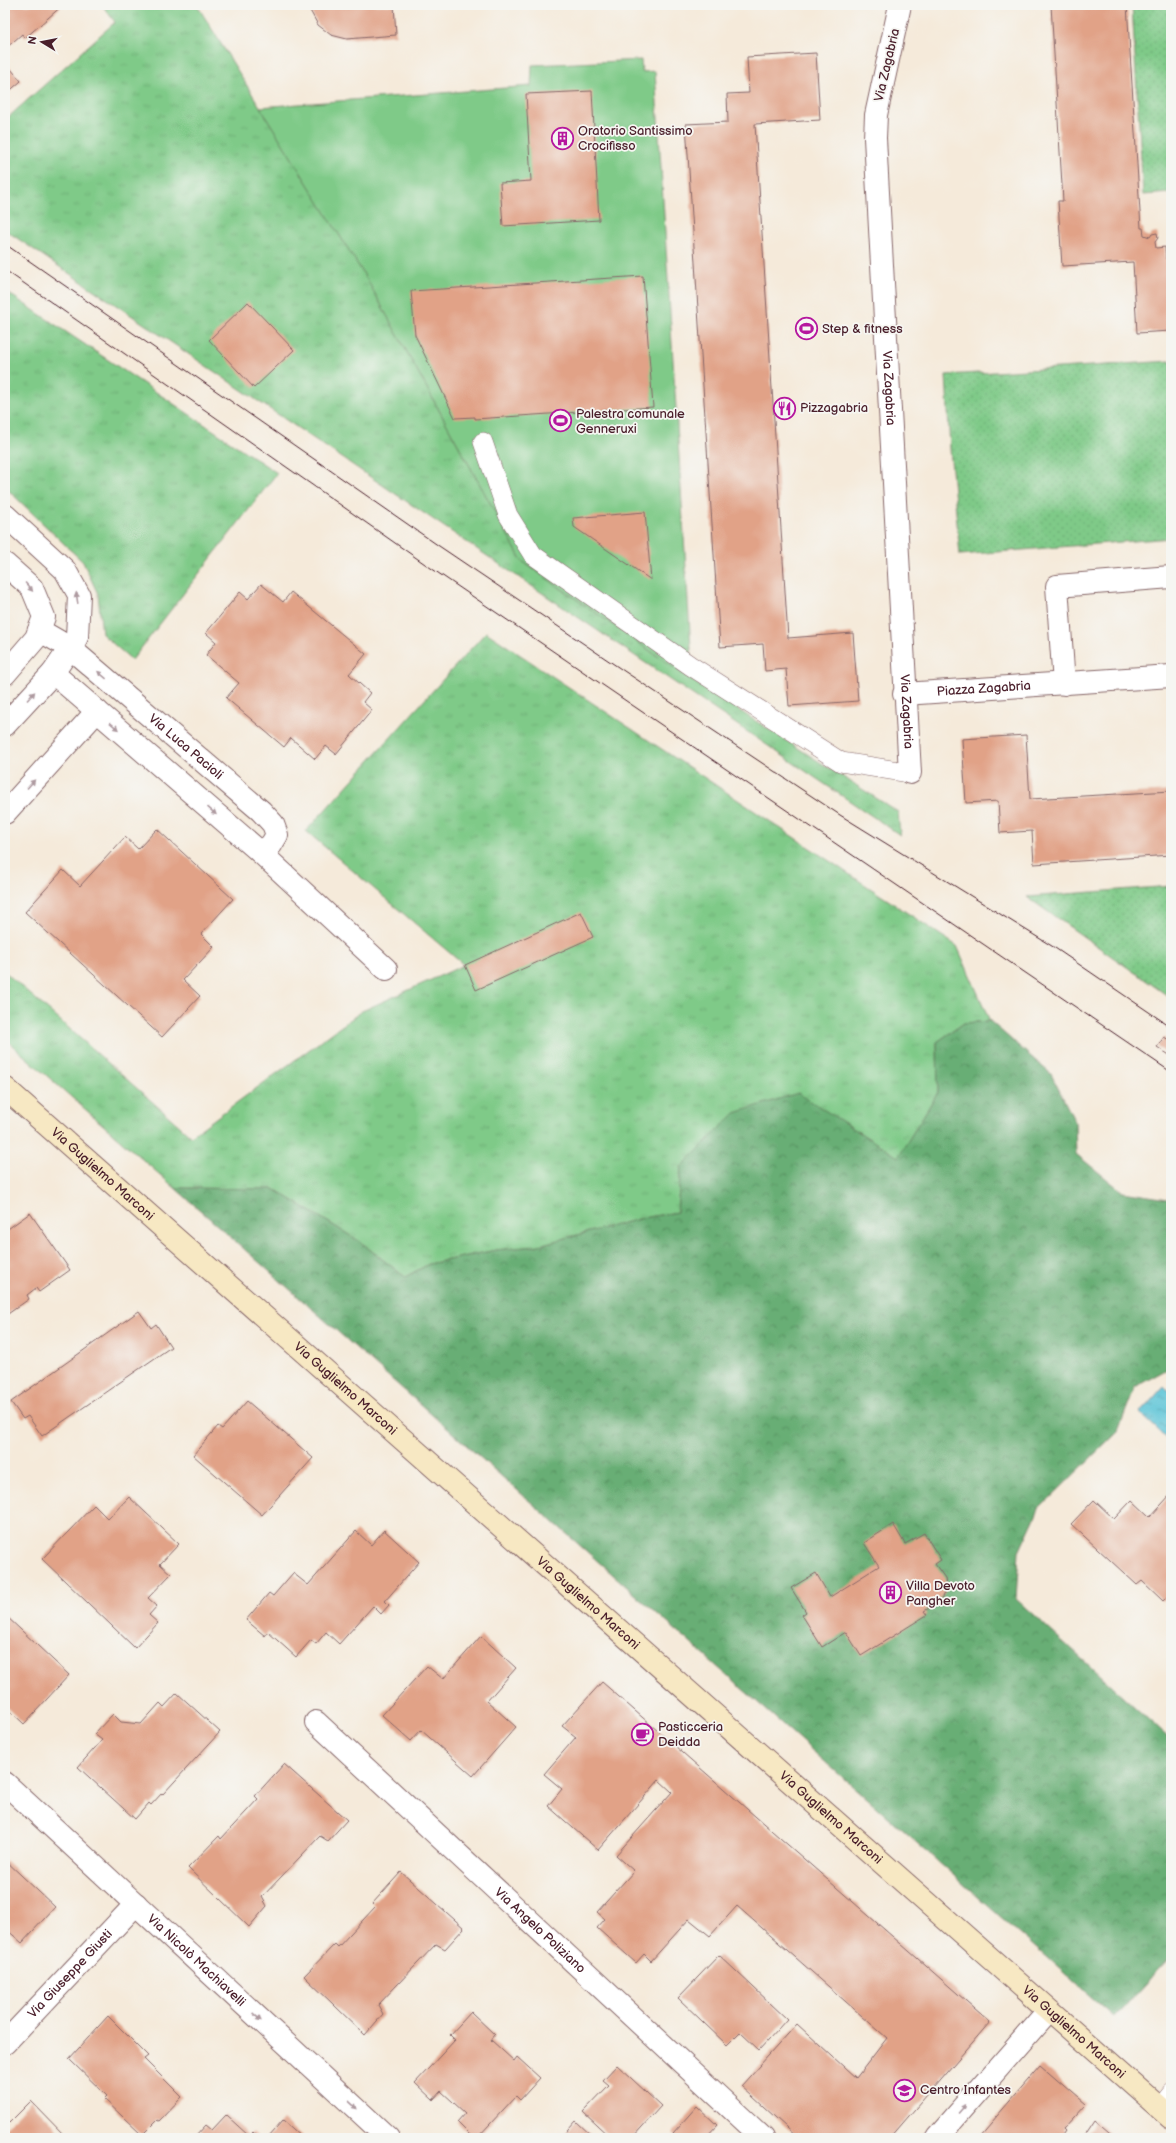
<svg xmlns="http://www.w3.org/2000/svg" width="1176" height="2143" font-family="'Balsamiq Sans',sans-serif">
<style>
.grass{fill:url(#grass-tufts);stroke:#64745a}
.forest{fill:url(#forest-crowns);stroke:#586650}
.park{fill:url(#park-dots);stroke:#64745a}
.pitch{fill:#7fca88;stroke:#64745a}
.water{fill:url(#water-ripples);stroke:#527281}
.building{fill:#e1a287}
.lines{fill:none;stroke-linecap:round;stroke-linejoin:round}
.lane-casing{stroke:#866668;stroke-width:20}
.street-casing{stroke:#866668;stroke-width:24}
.secondary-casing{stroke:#866668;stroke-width:24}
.lane{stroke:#fff;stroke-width:19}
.street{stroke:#fff;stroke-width:22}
.secondary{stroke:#f7e8c3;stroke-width:22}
.tram{stroke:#4a1f2b;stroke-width:1}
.oneway{fill:#ae9aa0}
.labels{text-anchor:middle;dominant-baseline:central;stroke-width:3.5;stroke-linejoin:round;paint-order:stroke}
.street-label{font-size:13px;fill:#4a1f2b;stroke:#f6f6f2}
.poi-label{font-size:13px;fill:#4a1f2b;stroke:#f6f6f2;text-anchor:start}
</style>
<defs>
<pattern id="grass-tufts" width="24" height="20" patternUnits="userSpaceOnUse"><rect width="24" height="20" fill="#7fca88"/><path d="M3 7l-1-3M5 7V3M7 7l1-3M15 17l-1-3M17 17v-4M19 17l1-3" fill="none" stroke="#6fad76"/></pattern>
<pattern id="forest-crowns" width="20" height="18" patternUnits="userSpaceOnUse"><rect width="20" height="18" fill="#67ae74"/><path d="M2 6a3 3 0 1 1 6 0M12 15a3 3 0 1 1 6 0" fill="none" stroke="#578d5f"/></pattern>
<pattern id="park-dots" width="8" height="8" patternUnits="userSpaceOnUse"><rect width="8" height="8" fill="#7fca88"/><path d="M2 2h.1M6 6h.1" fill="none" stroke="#6fad76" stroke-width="1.8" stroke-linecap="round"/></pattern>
<pattern id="water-ripples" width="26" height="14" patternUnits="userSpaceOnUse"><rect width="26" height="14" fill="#5bc4d7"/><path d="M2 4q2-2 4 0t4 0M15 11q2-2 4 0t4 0" fill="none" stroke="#4d9faf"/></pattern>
</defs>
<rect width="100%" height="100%" fill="#f6f6f2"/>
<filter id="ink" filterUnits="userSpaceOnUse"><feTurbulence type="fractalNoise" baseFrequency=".025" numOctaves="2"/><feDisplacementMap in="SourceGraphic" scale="8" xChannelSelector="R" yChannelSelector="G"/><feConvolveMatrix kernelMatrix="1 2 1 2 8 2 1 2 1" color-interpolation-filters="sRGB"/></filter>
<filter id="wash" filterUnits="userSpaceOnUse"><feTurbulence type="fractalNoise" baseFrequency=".012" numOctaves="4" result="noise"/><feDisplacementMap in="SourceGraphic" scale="16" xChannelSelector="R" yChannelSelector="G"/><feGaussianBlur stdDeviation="0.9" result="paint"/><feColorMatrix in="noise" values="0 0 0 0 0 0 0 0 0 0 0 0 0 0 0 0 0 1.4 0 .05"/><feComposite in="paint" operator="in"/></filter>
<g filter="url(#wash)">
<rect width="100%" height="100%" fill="#f5eada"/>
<g class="grass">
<polygon points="102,5 197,5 368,281 522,561 693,681 898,812 900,835 5,230 5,120 115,22"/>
<polygon points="5,291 277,473 132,660 102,634 98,594 83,562 5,487"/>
<polygon points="486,632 957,946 990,1021 964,1023 937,1042 938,1092 898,1158 797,1094 681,1167 677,1212 643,1218 535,1246 496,1250 429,1264 405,1277 359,1241 274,1189 175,1188 5,1039 5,972 191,1136 362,1011 464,965 306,831"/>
</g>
<polygon class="forest" points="990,1021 1051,1074 1075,1122 1076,1154 1123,1192 1168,1199 1171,1198 1171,1367 1135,1387 1118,1431 1039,1509 1019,1552 1016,1599 1171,1740 1171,1956 1114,2017 175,1188 274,1189 359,1241 405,1277 429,1264 496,1250 535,1246 643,1218 677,1212 681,1167 735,1113 798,1093 898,1157 938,1092 937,1042 964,1023"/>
<g class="park">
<polygon points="1132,5 1171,5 1171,193 1143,195"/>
<polygon points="1171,361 1171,538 960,555 950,449 946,375"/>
<polygon points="1171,886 1171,998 1027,897"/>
</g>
<polygon class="pitch" points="641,60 642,72 655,71 693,681 522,561 368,281 260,107 531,86 532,65"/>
<polygon class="water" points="1164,1386 1171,1393 1171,1442 1140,1413"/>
<g id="blocks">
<g class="building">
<polygon points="5,5 63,5 25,38 22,34 5,49"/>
<polygon points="307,5 394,5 396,35 347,39 331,35 318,25"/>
<polygon points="1051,5 1127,5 1141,228 1143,228 1144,235 1150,237 1152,234 1157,233 1158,238 1155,242 1156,248 1165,247 1166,259 1171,259 1171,331 1137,333 1133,262 1062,266 1058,201 1063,201"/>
<polygon points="816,53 820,120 755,124 788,638 853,633 858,701 789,706 786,669 765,671 763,644 720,647 686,124 728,122 727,94 749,93 747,57"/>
<polygon points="5,62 21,81 5,95"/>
<polygon points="592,91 599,220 503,226 500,183 531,181 526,94"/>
<polygon points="643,276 653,407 475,419 475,417 455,418 415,335 411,291"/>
<polygon points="248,302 294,350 254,388 209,340"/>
<polygon points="645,512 651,580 574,527 573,518"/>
<polygon points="261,584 283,602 291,592 366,654 349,674 370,693 363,702 372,710 336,754 326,746 315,759 291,738 284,747 226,698 239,683 206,655 216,642 206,633 240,592 248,599"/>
<polygon points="1026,735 1030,799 1171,791 1171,855 1034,864 1032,831 1000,833 998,801 966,803 962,739"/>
<polygon points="157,829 233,899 201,934 214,947 183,980 200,996 162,1037 25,912 63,870 80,886 125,837 138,849"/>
<polygon points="581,912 593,937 476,990 465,965"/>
<polygon points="1164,1037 1171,1041 1171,1056 1157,1047"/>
<polygon points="30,1213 70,1270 39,1292 36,1288 27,1295 29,1299 5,1316 5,1231"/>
<polygon points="139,1311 151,1328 156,1324 171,1347 42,1436 28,1416 23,1419 11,1402"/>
<polygon points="247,1401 313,1458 262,1515 193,1455 218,1426 222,1429"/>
<polygon points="1171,1494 1171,1593 1163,1601 1142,1581 1137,1585 1071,1524 1094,1500 1114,1519 1132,1500 1150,1517"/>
<polygon points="129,1497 179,1544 160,1564 171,1574 148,1598 157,1606 149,1615 158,1623 135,1648 42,1559 94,1505 108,1519"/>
<polygon points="893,1524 905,1544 924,1533 941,1560 935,1564 945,1578 946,1589 942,1597 935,1605 924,1611 927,1615 861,1656 846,1632 822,1647 802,1615 806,1612 791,1588 816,1573 830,1597 879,1566 864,1543"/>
<polygon points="384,1530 419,1562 385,1601 389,1605 381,1614 373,1606 339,1644 326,1632 316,1644 311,1640 296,1657 268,1632 265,1636 246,1620 269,1593 273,1596 293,1573 308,1585 356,1531 371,1545"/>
<polygon points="5,1615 69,1675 24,1724 5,1706"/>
<polygon points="481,1636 516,1668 487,1701 516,1727 473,1776 421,1730 411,1741 382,1715 427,1666 443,1679"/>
<polygon points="602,1682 990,2022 890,2138 798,2138 741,2086 797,2024 856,2078 887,2038 737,1906 710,1936 689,1919 651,1961 644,1954 636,1963 597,1928 605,1919 597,1912 634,1871 616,1855 672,1792 659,1780 598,1850 548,1806 562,1789 544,1774 576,1737 562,1726"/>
<polygon points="177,1693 220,1732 163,1794 162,1793 151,1805 149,1803 135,1819 78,1767 102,1740 94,1734 113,1714 121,1722 141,1724 160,1703 164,1707"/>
<polygon points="284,1764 347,1820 328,1841 320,1836 262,1897 267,1906 249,1927 188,1868 219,1836 221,1839 258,1799 255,1796"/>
<polygon points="5,1860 55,1907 22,1943 5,1928"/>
<polygon points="401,1872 464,1928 445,1949 436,1944 378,2005 383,2014 365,2035 304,1976 335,1944 338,1947 375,1907 372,1904"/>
<polygon points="719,1955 787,2019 759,2050 740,2032 727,2045 678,1998"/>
<polygon points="471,2012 495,2035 491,2040 514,2061 517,2057 540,2078 520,2100 516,2096 477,2138 473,2138 457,2122 465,2113 441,2091 433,2100 415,2083 455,2040 450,2035"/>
<polygon points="108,2016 148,2056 144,2059 182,2097 159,2121 157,2120 142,2135 104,2099 107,2096 69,2059"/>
<polygon points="617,2065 661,2106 632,2138 611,2138 583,2112 609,2085 603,2080"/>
<polygon points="1041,2065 1086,2104 1063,2129 1065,2131 1060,2138 978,2138"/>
<polygon points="31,2101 67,2138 5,2138 5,2127"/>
<polygon points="697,2106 717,2125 705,2138 678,2138 673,2133"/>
<polygon points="226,2115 249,2136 253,2132 259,2138 194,2138 206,2125 212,2130"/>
<polygon points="283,2120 303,2138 267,2138"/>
<polygon points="1095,2120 1116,2138 1083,2138"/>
<polygon points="576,2121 594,2138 561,2138"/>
</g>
</g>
</g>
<g filter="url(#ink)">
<use href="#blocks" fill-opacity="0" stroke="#866668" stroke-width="1"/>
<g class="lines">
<defs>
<g id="lane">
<polyline points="483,442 508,515 533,555 691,666 841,762 910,773"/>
<polyline points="1159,2107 1171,2092"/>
</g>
<g id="street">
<path id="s1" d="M 900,5 L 876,115 L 875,138 L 910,773"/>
<polyline points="5,515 65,570 79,595 77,637 70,648 53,673 5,725"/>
<polyline points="5,564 32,588 44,617 36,638 5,674"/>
<path id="s2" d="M 39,630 L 70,648 L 261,811 L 273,824 L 277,835 L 271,845 L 260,852 L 53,673"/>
<polyline points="1064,684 1057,586 1171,577"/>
<path id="s3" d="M 904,694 L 1171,676"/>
<polyline points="5,813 97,711"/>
<polyline points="260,852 386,969"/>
<path id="s4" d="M 316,1722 L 763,2138"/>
<path id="s5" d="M 5,1783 L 388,2138"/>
<path id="s6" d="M 5,2043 L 136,1904"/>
<polyline points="937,2138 1048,2011"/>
</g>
<g id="secondary">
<path id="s7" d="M 5,1088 L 1171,2118"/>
</g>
</defs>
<use href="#lane" class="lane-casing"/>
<use href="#street" class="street-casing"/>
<use href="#secondary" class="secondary-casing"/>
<use href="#lane" class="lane"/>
<use href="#street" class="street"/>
<use href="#secondary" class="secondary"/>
<g class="tram">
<polyline points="5,244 439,546 624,671 840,815 1055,948 1171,1027"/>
<polyline points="5,270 425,564 1171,1072"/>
</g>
</g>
<defs><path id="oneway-solid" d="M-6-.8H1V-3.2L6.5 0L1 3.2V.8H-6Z"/></defs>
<g class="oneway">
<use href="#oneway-solid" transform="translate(29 587) rotate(49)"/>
<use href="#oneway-solid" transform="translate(77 598) rotate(-98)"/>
<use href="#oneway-solid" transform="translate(102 675) rotate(-140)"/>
<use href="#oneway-solid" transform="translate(31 696) rotate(-48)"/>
<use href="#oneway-solid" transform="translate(114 726) rotate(41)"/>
<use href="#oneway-solid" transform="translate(31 784) rotate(-48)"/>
<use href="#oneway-solid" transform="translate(212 811) rotate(41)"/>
<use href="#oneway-solid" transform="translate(257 2017) rotate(43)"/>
<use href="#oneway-solid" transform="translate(353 2105) rotate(43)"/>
<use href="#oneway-solid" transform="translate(962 2109) rotate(-49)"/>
</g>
</g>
<defs>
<symbol id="building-ring" viewBox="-11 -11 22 22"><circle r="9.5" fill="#f6f6f2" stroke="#b5179e" stroke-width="1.5"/><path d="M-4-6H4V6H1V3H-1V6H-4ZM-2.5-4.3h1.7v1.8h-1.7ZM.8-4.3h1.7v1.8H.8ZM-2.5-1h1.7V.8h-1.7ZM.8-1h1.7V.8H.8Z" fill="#b5179e"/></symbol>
<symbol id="stadium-ring" viewBox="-11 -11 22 22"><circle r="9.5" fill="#f6f6f2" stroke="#b5179e" stroke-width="1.5"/><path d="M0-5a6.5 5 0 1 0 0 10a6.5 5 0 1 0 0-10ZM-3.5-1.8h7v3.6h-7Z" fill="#b5179e"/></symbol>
<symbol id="restaurant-ring" viewBox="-11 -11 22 22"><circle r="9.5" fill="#f6f6f2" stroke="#b5179e" stroke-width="1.5"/><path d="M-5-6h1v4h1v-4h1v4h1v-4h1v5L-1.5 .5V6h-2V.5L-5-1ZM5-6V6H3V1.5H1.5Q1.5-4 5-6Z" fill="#b5179e"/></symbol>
<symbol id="cafe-ring" viewBox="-11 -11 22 22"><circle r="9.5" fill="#f6f6f2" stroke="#b5179e" stroke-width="1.5"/><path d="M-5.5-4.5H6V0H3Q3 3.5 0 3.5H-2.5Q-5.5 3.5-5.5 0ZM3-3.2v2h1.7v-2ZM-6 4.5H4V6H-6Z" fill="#b5179e"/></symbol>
<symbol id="school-ring" viewBox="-11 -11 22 22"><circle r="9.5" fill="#f6f6f2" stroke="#b5179e" stroke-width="1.5"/><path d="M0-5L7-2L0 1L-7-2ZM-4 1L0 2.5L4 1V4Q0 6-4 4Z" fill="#b5179e"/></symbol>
</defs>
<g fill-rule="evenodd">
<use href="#building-ring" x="550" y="126" width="25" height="25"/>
<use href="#stadium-ring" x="794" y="316" width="25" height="25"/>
<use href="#restaurant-ring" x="772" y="396" width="25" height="25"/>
<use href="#stadium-ring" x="548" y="408" width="25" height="25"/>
<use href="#building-ring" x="878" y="1580" width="25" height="25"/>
<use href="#cafe-ring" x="630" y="1722" width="25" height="25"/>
<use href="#school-ring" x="892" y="2078" width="25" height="25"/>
</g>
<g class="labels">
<g class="street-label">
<text transform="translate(887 65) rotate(-77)">Via Zagabria</text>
<text stroke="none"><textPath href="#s1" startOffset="386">Via Zagabria</textPath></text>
<text stroke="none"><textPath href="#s3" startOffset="80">Piazza Zagabria</textPath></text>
<text stroke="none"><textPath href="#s1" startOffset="710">Via Zagabria</textPath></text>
<text stroke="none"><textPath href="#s2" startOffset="188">Via Luca Pacioli</textPath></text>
<text stroke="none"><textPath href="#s7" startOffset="130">Via Guglielmo Marconi</textPath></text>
<text stroke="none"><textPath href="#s7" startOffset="454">Via Guglielmo Marconi</textPath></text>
<text stroke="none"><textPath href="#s7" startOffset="778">Via Guglielmo Marconi</textPath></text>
<text stroke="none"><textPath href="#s7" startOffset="1102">Via Guglielmo Marconi</textPath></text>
<text stroke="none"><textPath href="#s4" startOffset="306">Via Angelo Poliziano</textPath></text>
<text stroke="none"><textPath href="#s5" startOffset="261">Via Nicolò Machiavelli</textPath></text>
<text stroke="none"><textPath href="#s6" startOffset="95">Via Giuseppe Giusti</textPath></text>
<text stroke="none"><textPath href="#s7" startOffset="1426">Via Guglielmo Marconi</textPath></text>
</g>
<g class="poi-label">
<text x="578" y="131">Oratorio Santissimo<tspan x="578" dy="15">Crocifisso</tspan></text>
<text x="822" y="329">Step &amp; fitness</text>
<text x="800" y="408">Pizzagabria</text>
<text x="576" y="414">Palestra comunale<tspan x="576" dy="15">Genneruxi</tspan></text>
<text x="906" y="1586">Villa Devoto<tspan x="906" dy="15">Pangher</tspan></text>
<text x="658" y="1727">Pasticceria<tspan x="658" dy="15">Deidda</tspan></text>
<text x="920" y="2090">Centro Infantes</text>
</g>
</g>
<rect width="1176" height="2143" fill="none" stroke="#f6f6f2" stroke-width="20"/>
<g transform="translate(42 42) rotate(280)" stroke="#f6f6f2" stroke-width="3" paint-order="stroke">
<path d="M0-3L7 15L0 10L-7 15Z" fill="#4a1f2b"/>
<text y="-6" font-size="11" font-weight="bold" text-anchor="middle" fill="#4a1f2b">N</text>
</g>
</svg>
